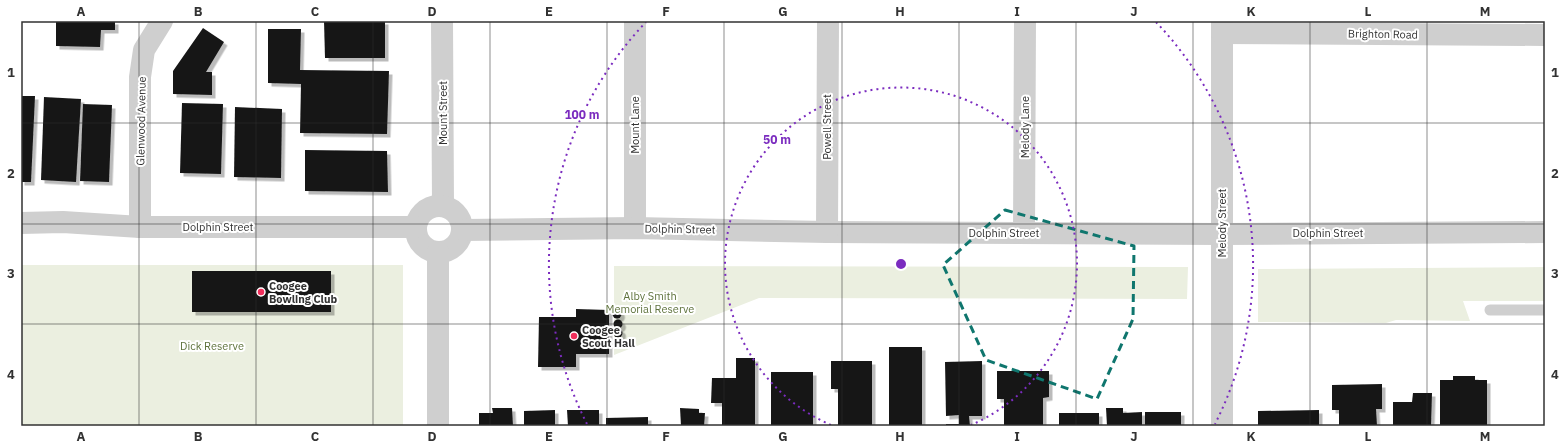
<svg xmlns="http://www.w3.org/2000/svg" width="1566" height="447" font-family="'IBM Plex Sans',sans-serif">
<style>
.green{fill:#ebefe0}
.building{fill:#191919;filter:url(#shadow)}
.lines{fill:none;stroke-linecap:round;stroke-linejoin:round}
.service{stroke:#cfcfcf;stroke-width:11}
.minor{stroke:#cfcfcf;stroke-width:22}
.marked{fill:none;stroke:#0f766e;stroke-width:3;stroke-dasharray:8 5;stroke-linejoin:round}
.grid{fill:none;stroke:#323232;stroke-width:1;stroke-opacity:0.55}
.ring{fill:none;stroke:#7b2cbf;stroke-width:2;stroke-dasharray:2 4}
.poi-dot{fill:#f02e5b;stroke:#fff;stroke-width:1.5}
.labels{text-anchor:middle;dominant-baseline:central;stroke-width:4;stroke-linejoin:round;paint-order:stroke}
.street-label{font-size:11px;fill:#323232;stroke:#fff}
.poi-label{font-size:11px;font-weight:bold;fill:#323232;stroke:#fff;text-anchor:start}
.park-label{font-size:11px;fill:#5e723c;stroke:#fff}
.centre{fill:#7b2cbf;stroke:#fff;stroke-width:2}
.ring-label{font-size:12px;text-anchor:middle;font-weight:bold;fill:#7b2cbf;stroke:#fff;stroke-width:4;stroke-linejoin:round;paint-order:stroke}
.neatline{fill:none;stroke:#323232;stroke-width:1.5}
.grid-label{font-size:13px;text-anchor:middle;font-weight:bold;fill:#323232}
</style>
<defs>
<filter id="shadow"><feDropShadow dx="3.5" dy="3.5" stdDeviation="0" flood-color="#0004"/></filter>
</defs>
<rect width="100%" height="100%" fill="#fff"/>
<g class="green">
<rect x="21" y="265" width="382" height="161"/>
<polygon points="614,266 1188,267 1187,299 759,298 614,355"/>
<polygon points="1545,267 1545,301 1463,301 1470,321 1396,320 1386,323 1258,322 1258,269"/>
</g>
<g class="building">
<polygon points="56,21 115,21 115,30 101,30 100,47 56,46"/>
<polygon points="324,21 385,21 385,58 325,58"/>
<polygon points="203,28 224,42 206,72 212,72 212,95 173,94 173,71"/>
<polygon points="268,29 301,29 300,70 389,71 387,134 300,133 301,84 268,83"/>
<polygon points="21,96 35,96 31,182 21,182"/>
<polygon points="44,97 81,99 76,182 41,180"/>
<polygon points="182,103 223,104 221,174 180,173"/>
<polygon points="83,104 112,105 109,182 80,181"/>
<polygon points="235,107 282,109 281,178 234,177"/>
<polygon points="305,150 387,151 388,192 305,191"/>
<rect x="192" y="271" width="139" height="41"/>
<polygon points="576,309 609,310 609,354 576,354 576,367 538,367 539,317 576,317"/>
<circle cx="617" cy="314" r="4.5"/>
<circle cx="618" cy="324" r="4.5"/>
<circle cx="618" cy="333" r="4.5"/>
<rect x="889" y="347" width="33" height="79"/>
<polygon points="736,358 755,358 755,426 722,426 722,403 711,403 712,378 736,378"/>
<polygon points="831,361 872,361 872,426 838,426 838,389 831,389"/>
<polygon points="982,361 982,416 969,416 970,426 946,426 946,424 959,424 959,415 946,416 945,362"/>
<polygon points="997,371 1049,371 1049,397 1043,398 1043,426 1004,426 1004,399 997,399"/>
<rect x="771" y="372" width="42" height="54"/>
<polygon points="1453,376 1475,376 1475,380 1487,380 1487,426 1440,426 1440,380 1453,380"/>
<polygon points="1382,384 1382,409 1376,409 1377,426 1339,426 1339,410 1332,410 1332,385"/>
<polygon points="1413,393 1432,393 1431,426 1393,426 1393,402 1412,402"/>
<polygon points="492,408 512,408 513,426 479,426 479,413 493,413"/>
<polygon points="680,408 699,409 699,413 705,413 704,426 681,426"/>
<polygon points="1106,408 1123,408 1123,413 1142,412 1142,426 1107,426"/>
<polygon points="555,410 555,426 524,426 524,411"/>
<polygon points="567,410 599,410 599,426 568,426"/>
<polygon points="1319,410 1319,426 1258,426 1258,411"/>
<rect x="1145" y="412" width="36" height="14"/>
<rect x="1059" y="413" width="40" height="13"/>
<polygon points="648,417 648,426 606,426 606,418"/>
</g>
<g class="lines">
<polyline class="service" points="1490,310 1545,310"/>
<g class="minor">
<polyline points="442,21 443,206"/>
<polyline points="1222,21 1222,426"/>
<polyline points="1222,33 1545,35"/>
<circle cx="439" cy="229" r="23"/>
<polyline points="21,223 63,222 140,227 416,227"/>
<polyline points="140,227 140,77 144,50 162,21"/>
<polyline points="635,228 635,21"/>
<polyline points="463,230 635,228 827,232 1222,234 1545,232"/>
<polyline points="827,232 828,21"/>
<polyline points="1024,233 1025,21"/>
<polyline points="438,252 438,426"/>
</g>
</g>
<path class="marked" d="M 1005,210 L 1134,246 L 1133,319 L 1097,399 L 986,360 L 943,265 Z"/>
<path class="grid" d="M 139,21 L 139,426M 256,21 L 256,426M 373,21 L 373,426M 490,21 L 490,426M 607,21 L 607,426M 724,21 L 724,426M 842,21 L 842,426M 959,21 L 959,426M 1076,21 L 1076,426M 1193,21 L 1193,426M 1310,21 L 1310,426M 1427,21 L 1427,426M 21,123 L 1545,123M 21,224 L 1545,224M 21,324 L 1545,324"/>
<g class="ring">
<path d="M831 425A176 176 0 1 1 971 425"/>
<path d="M587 424A352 352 0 0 1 646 22M1156 22A352 352 0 0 1 1215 424"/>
</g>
<g class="poi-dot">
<circle cx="261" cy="292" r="4"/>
<circle cx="574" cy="336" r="4"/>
</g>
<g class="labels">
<g class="street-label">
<text transform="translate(1383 34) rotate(1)">Brighton Road</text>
<text transform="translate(443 113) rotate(-90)">Mount Street</text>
<text transform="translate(141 121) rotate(-89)">Glenwood Avenue</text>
<text transform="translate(635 125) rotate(-90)">Mount Lane</text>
<text transform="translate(827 127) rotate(-90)">Powell Street</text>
<text transform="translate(1025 127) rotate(-90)">Melody Lane</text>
<text transform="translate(1222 223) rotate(-90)">Melody Street</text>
<text x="218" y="227">Dolphin Street</text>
<text transform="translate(680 229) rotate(1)">Dolphin Street</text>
<text x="1004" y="233">Dolphin Street</text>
<text x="1328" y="233">Dolphin Street</text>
</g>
<g class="poi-label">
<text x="269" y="286">Coogee<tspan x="269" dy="13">Bowling Club</tspan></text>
<text x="582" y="330">Coogee<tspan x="582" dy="13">Scout Hall</tspan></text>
</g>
<g class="park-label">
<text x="650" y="296">Alby Smith<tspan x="650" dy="13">Memorial Reserve</tspan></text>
<text x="212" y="346">Dick Reserve</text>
</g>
</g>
<circle cx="901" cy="264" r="6" class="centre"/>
<g class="ring-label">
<text x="582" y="119">100 m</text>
<text x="777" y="144">50 m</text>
</g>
<rect width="1566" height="447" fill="none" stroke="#ffffff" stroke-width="44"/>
<rect x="22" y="22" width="1522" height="403" class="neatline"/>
<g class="grid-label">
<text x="81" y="16">A</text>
<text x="198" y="16">B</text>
<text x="315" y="16">C</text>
<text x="432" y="16">D</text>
<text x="549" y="16">E</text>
<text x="666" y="16">F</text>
<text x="783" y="16">G</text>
<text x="900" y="16">H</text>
<text x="1017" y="16">I</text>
<text x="1134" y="16">J</text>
<text x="1251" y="16">K</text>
<text x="1368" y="16">L</text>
<text x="1485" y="16">M</text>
<text x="11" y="77">1</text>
<text x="1555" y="77">1</text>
<text x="11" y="178">2</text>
<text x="1555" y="178">2</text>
<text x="11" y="278">3</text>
<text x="1555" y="278">3</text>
<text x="11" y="379">4</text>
<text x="1555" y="379">4</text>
<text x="81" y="441">A</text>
<text x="198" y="441">B</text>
<text x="315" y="441">C</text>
<text x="432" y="441">D</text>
<text x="549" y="441">E</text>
<text x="666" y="441">F</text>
<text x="783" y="441">G</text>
<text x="900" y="441">H</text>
<text x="1017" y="441">I</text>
<text x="1134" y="441">J</text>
<text x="1251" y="441">K</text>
<text x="1368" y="441">L</text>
<text x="1485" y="441">M</text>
</g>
</svg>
